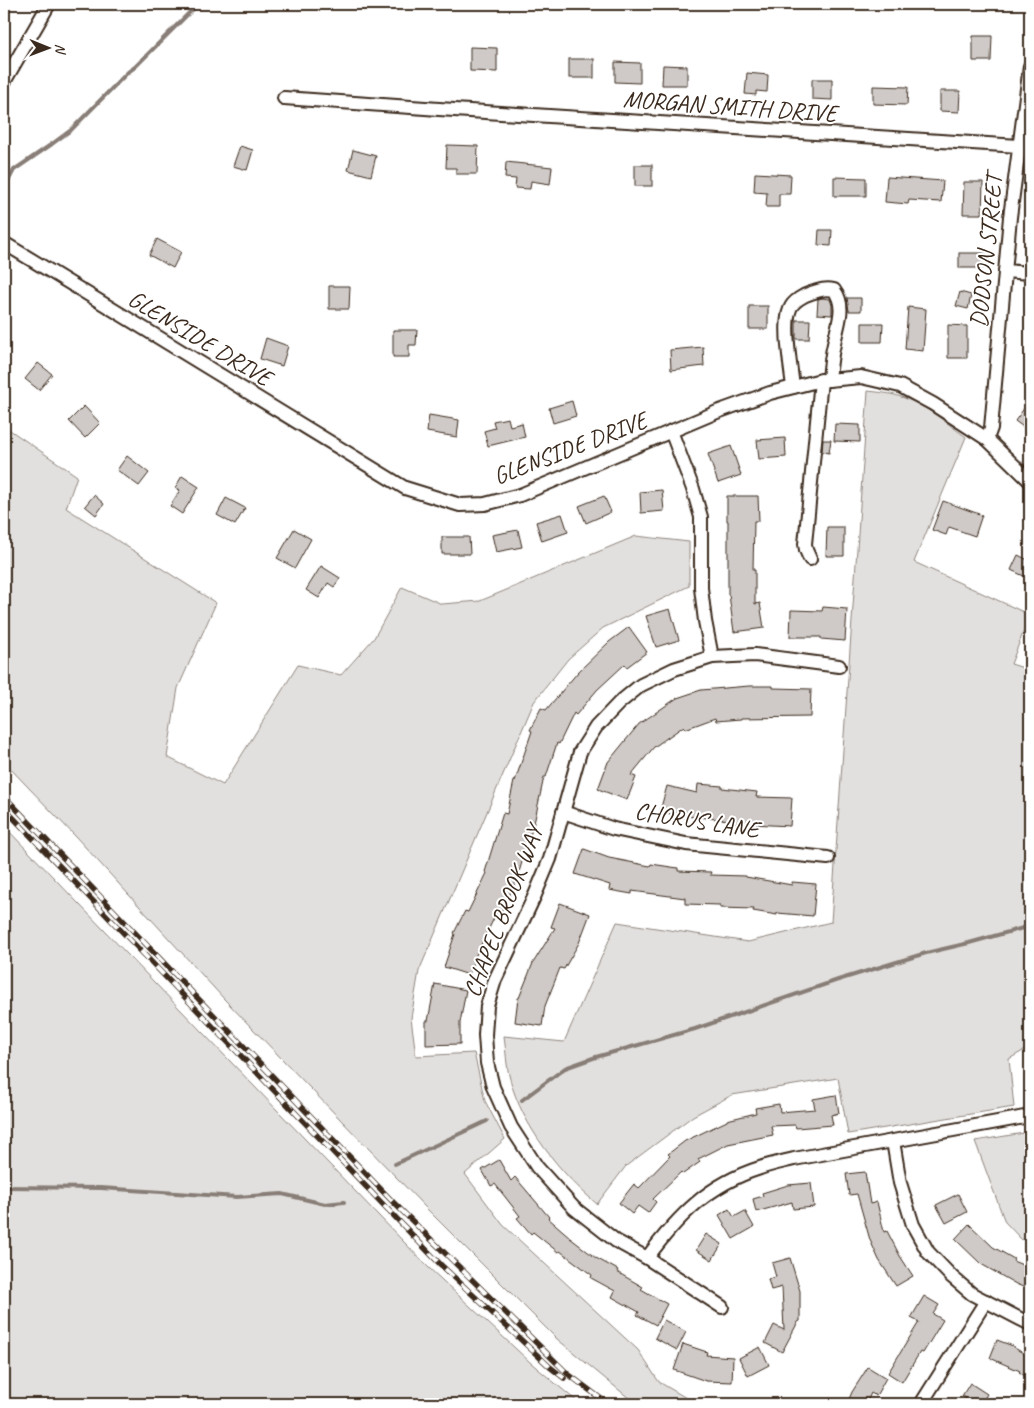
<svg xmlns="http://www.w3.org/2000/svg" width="1034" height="1408" font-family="Caveat,sans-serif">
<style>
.green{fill:#e2e0de;stroke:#8e857e}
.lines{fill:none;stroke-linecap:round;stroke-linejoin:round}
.stream{stroke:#887e77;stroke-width:4}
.building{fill:#cfcac7;stroke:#3b2a1e}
.minor-casing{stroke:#3b2a1e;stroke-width:16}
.minor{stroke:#fff;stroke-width:12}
.rail-casing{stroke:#3b2a1e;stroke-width:5.5}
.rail{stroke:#fff;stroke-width:4;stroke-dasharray:11;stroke-linecap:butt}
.labels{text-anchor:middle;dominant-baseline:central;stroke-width:4;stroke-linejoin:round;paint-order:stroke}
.street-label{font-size:24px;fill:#3b2a1e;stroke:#fff}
</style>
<rect width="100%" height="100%" fill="#fff"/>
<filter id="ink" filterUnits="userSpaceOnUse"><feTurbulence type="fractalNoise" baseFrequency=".02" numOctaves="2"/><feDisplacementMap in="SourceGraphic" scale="10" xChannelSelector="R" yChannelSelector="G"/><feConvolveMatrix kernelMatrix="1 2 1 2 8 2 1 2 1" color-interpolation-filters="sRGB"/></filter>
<g filter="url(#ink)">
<g class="green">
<path d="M 868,391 C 877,392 887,393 895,395 C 922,402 944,421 966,437 L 914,562 L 1030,615 L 1011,664 L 1030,670 L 1030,1047 L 1009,1059 L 1014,1107 L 848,1134 L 838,1078 L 732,1095 L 693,1116 L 626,1166 L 597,1204 C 560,1173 522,1126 510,1079 C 506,1065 506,1050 504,1036 L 564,1042 L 617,922 L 748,942 L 831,922 Z"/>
<polygon points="4,426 77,476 66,508 216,603 178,688 167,757 223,785 298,665 341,675 374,638 402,587 442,604 480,601 636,536 689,542 689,586 603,628 568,659 534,702 419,971 411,1018 416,1056 474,1053 485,1101 505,1139 465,1174 503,1225 638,1350 659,1382 693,1402 703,1404 636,1404 557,1339 425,1207 225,1000 76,837 4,762"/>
<polygon points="4,826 428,1267 531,1363 580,1404 4,1404"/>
<polygon points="1030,1132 1030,1243 1021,1239 1005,1222 975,1141"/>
</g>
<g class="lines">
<g class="stream">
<polyline points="4,189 14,170 52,144 71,130 128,72 135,67 198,4"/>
<polyline points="522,1100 565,1068 596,1057 695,1029 838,980 926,953 969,943 1030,926"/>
<polyline points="395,1164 487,1121"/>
<polyline points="4,1187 101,1188 237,1197 282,1194 325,1204 344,1202"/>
</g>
</g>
<g class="building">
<polygon points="973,36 992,36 991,61 973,61"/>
<polygon points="470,47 497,48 497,72 470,71"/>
<rect x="569" y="59" width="25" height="19"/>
<polygon points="615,62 640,63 640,83 615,82"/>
<polygon points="663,65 687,66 687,85 662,85"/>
<polygon points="747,73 768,75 767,92 756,91 756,95 745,94"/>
<polygon points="812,79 832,79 832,100 812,99"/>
<polygon points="873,86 908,87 907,105 873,104"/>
<polygon points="940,91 960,91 959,112 940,111"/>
<polygon points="447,145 478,146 477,174 456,174 456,168 446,168"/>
<polygon points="240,146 253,150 247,170 233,166"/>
<polygon points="353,150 376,156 371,176 348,170"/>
<polygon points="506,162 552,167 550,184 531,181 530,189 515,188 516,179 505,178"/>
<rect x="635" y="165" width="17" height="21"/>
<polygon points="755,173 791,175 790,194 779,194 779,207 766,207 767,193 754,192"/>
<polygon points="834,177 866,178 866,196 834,196"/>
<polygon points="887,177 943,181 941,202 909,200 908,204 885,202"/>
<polygon points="964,182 983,182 982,214 963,214"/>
<polygon points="819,230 832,230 831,246 818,245"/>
<polygon points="157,239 181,252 173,268 149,255"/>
<rect x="959" y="253" width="28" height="15"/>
<polygon points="329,286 350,286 349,309 329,309"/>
<polygon points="960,292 971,295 968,309 956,306"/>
<polygon points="822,298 830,299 832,305 832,315 817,314 818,299"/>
<polygon points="847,298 861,298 861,311 849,311"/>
<rect x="749" y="306" width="19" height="23"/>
<polygon points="908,307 926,309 923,351 905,349"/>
<polygon points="796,320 810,320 809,339 796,339"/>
<polygon points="862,323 883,323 882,342 862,342"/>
<polygon points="948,325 967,326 967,358 948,358"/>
<polygon points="393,330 417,330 416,345 409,345 409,357 393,357"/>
<polygon points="266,338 288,346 282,366 260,359"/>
<polygon points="703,347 704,366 671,370 670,350"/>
<polygon points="38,363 52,374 39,390 25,379"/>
<polygon points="1030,400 1030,432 1015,421"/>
<polygon points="572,401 576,416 553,423 549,408"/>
<polygon points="84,406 100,423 85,438 69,421"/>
<polygon points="429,415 459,420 457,437 427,432"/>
<polygon points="508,418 510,426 522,423 525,437 488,446 484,431 495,428 493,421"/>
<polygon points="835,424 860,425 860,442 834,441"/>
<polygon points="785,438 786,457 759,459 757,440"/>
<polygon points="823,440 831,440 829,453 822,452"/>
<polygon points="731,446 741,475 718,483 708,454"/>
<polygon points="127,456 149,473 139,486 117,470"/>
<polygon points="182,476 199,487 182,514 170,506 180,490 175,488"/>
<polygon points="662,490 664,511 641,513 640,492"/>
<polygon points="94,495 104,504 96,515 85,506"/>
<polygon points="604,496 611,512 586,523 579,506"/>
<polygon points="727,496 758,496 759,521 754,521 753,570 755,570 755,604 760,603 764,628 734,632 729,595 728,595 728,521 727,521"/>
<polygon points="226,498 245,508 235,525 217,515"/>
<polygon points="943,501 982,515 975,536 949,527 946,535 932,530"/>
<polygon points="562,514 568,532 542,541 536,522"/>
<polygon points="827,527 844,527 844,556 826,556"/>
<polygon points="294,529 311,539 295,568 277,558"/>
<polygon points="518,530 522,547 496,552 492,535"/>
<polygon points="442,537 469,537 470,554 442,554"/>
<polygon points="1018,555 1030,561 1030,579 1011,570"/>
<polygon points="321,566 340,578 334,587 328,583 319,598 306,590"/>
<polygon points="823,607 847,609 845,641 821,639 821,637 790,637 791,610 822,611"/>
<polygon points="670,609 679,640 656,647 646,616"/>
<polygon points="629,627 647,652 627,667 625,664 597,690 576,715 574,713 559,744 557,743 546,777 544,777 535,819 516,882 499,916 496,914 476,955 469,975 444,967 455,934 454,933 465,911 468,912 487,873 485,872 503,813 507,814 514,781 515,781 532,731 530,730 541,708 546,710 578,672 609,642"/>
<polygon points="749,686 773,686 773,688 811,689 810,717 741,718 741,719 716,721 715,718 685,729 684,726 654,747 631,775 636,777 627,800 598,789 608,762 639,724 677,698 701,690"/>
<polygon points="698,784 722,786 722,788 757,792 756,797 792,798 790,826 752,824 730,822 730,820 684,816 684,818 660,811 667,786 697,793"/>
<polygon points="584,849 609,858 650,866 651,864 678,868 678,871 711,872 710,875 746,876 746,877 792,885 792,882 816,884 813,916 777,913 777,915 753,911 754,909 720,908 720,905 685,904 685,898 632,891 632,894 609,890 610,885 575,874"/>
<polygon points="560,903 590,914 579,943 564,969 560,968 545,1006 542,1026 515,1022 518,998 519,998 533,963 555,928 551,927"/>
<polygon points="435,984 466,990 460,1023 460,1044 426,1045 426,1021 428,1021"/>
<polygon points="836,1095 839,1113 831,1115 833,1125 796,1128 795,1125 771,1126 773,1135 728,1144 698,1159 700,1162 683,1174 681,1172 653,1199 656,1202 648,1213 638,1206 632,1214 619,1203 634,1184 639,1188 670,1156 668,1154 685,1141 727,1121 727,1120 756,1113 755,1108 779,1104 780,1112 815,1109 813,1099"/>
<polygon points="499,1160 511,1181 515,1177 549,1217 548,1218 570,1237 570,1238 596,1258 618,1270 617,1272 643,1287 641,1289 667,1304 656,1325 637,1315 639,1312 612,1297 615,1291 591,1278 592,1275 560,1251 558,1252 533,1232 531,1234 517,1218 520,1216 495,1184 491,1186 482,1170"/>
<polygon points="865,1172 870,1204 877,1202 884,1232 887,1231 900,1256 913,1276 896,1286 879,1260 870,1240 857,1194 849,1195 846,1174"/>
<polygon points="811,1183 814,1207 793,1209 792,1202 756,1212 753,1199 763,1196 762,1193 788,1185"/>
<polygon points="958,1194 967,1212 946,1223 936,1205"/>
<polygon points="729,1209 734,1217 745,1211 754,1227 733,1239 719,1215"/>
<polygon points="969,1224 993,1247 1014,1259 1013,1261 1030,1268 1030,1290 1016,1284 981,1264 955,1239"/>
<polygon points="706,1234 722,1244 712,1260 696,1250"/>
<polygon points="790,1258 800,1291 800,1321 798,1322 782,1352 765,1343 774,1325 784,1330 782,1287 771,1290 768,1279 776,1277 772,1263"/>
<polygon points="924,1296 939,1305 933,1314 943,1320 923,1353 920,1352 902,1382 888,1373 919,1322 911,1318"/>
<polygon points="664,1320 686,1332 677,1350 655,1338"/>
<polygon points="997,1340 1013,1346 1013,1347 1028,1356 1030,1352 1030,1379 1019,1372 1020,1371 990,1358"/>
<polygon points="683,1344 707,1352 706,1355 733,1357 732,1382 706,1381 674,1370"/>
<polygon points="760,1347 769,1365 748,1376 739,1358"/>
<polygon points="868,1367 886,1378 876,1396 871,1393 866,1404 847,1404 852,1392"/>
<polygon points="970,1383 987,1394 981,1404 962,1404 966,1398 962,1396"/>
</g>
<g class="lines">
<defs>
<g id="minor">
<polyline points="4,82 49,4"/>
<polyline points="284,98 439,109 1019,146"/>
<polyline points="4,243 405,488 460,505 485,504 520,495 717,412 770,393 817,381 861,377 900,386 933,404 987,439 1030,481"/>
<polyline points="1005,271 1030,273"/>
<path d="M 793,387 C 791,368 783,325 790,309 C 793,301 804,295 811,293 C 820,290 826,288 834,290 C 847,307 837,325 834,344 C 831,356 830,368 829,380"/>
<polyline points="671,431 693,489 701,517 701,588 705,621 712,657"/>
<polyline points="987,439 991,428 993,406 1010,217 1030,66"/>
<polyline points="810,559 806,550 805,544 821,380"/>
<polyline points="563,812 614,829 686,844 828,858"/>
<polyline points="893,1141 900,1183 913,1225 928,1252 952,1277 972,1294 1030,1324"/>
<path d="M 647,1258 C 678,1216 709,1184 760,1168 C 771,1164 782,1162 794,1159 L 1030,1116"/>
<polyline points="722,1307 647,1258 616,1241 574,1208 537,1167 511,1127 493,1087 487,1063 485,1035 487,1006 495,980 535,895 550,859 580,752 596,727 619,703 641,685 674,669 712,657 755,655 839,666"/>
<polyline points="921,1404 986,1301"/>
</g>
</defs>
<use href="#minor" class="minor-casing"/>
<use href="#minor" class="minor"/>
<defs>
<g id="rail">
<polyline points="4,796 393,1202 568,1374 608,1404"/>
<polyline points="4,808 441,1265 550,1367 564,1378"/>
</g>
</defs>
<use href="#rail" class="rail-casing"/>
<use href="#rail" class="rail"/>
</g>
</g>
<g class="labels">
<g class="street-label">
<text transform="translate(730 106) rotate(4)">MORGAN SMITH DRIVE</text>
<text transform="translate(986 251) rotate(-84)">DODSON STREET</text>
<text transform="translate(200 338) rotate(31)">GLENSIDE DRIVE</text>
<text transform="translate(570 448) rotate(-21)">GLENSIDE DRIVE</text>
<text transform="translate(697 820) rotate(9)">CHORUS LANE</text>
<text transform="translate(503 911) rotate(-69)">CHAPEL BROOK WAY</text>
</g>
</g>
<rect width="1034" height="1408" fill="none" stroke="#fff" stroke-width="20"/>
<rect x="10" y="10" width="1014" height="1388" fill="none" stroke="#3b2a1e" stroke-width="2" filter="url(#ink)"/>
<g transform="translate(48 48) rotate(91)" stroke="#ffffff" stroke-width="4" paint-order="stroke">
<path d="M0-4L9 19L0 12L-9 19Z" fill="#3b2a1e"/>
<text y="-8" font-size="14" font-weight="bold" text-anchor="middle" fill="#3b2a1e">N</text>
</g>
</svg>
